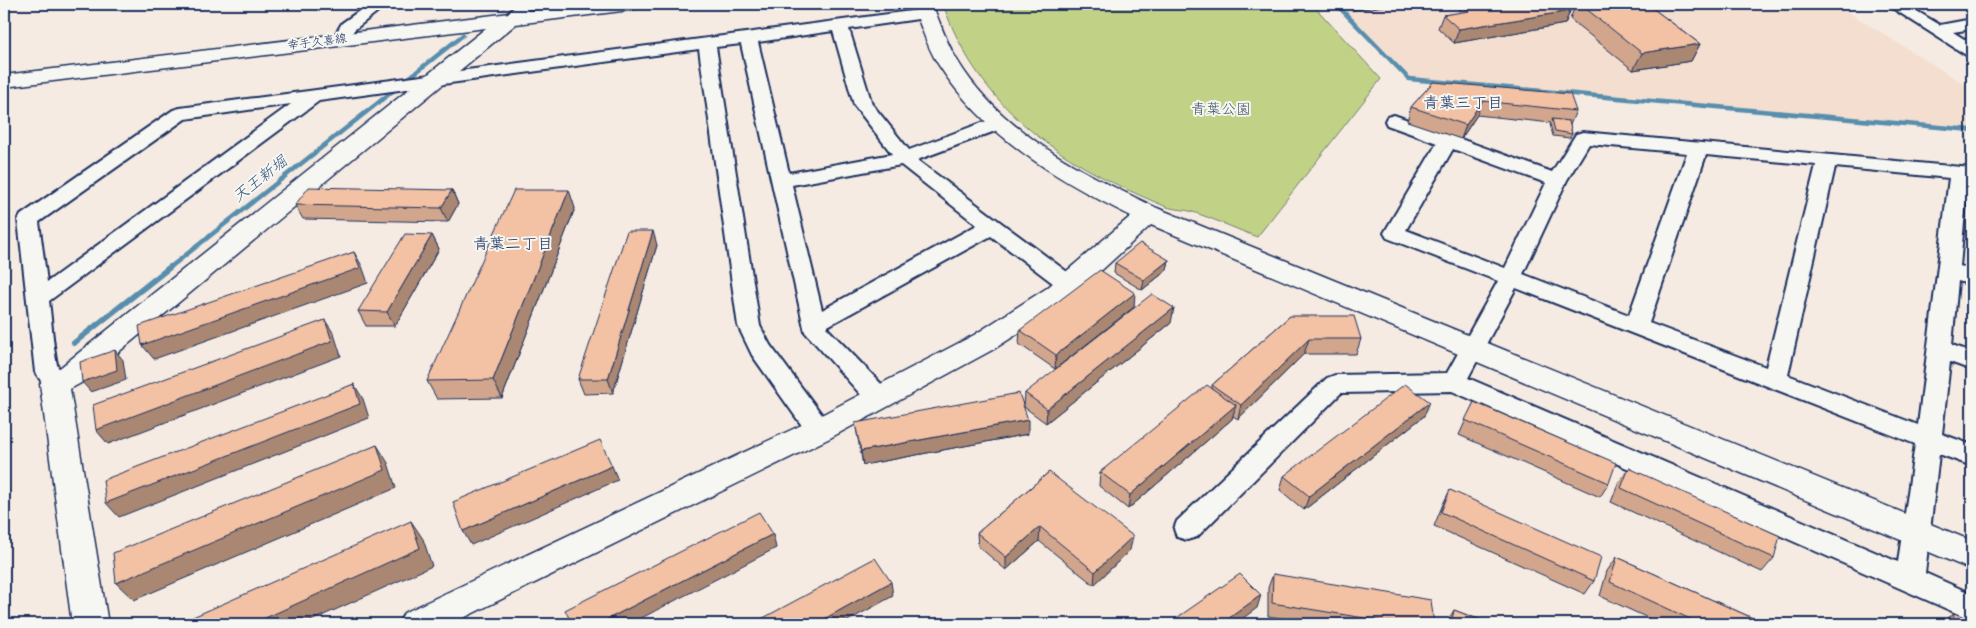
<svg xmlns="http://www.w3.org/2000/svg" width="1976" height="628" font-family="'Architects Daughter','Klee One',sans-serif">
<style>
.built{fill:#f4decf}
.green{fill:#c1d286;stroke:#6e8072}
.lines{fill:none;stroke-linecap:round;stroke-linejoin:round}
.stream-far1{stroke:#598ead;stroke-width:4.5}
.stream{stroke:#598ead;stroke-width:6}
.street-casing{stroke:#1b2f5e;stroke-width:4}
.secondary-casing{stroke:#1b2f5e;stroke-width:3}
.street{fill:#f6f6f2;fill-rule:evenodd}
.secondary{fill:#f6f6f2;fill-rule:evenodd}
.wall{fill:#d1a68c;stroke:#1b2f5e}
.shaded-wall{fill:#aa8772;stroke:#1b2f5e}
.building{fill:#f3c1a3;stroke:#1b2f5e}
.labels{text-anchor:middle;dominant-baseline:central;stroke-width:4;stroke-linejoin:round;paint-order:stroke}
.far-street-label{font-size:12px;fill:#1b2f5e;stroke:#f6f6f2}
.park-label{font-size:15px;fill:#445868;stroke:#f6f6f2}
.neighbourhood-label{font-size:16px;fill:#1b2f5e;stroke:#f6f6f2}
.water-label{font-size:16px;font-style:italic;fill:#35567f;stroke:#f6f6f2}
</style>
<rect width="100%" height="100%" fill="#f5ebe2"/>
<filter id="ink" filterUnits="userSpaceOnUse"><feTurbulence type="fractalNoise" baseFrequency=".02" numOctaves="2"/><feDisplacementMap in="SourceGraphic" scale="10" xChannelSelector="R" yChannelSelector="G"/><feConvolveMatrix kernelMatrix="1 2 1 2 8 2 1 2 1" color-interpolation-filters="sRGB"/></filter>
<g filter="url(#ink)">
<polygon class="built" points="1339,4 1835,4 1972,89 1972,128 1412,78"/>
<path class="green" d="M 943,4 L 1312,4 L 1381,79 L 1257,237 C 1236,229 1214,219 1193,212 C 1185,209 1175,210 1167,207 C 1065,165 981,113 943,4 Z"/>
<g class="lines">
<g class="stream-far1">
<polyline points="1336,4 1409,79 1972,130"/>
<polyline points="504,6 507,4"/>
<polyline points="405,81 463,35"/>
<polyline points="168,269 398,87"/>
</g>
<polyline class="stream" points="74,343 170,267"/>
<defs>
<g id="street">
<polygon points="369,4 387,4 354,30 346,44 334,44 332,40 342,23"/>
<polygon points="517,4 534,4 517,21 505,21 503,18"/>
<polygon points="1886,4 1905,4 1940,25 1972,19 1972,29 1953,32 1972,44 1972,56 1966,55"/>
<path d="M 926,9 L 932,11 L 934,14 L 932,17 L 849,29 L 872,104 L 909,150 L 992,119 L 1006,119 L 1008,123 L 1006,127 L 917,160 L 1078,280 L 1081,285 L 1078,290 L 1070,293 L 1062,290 L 991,236 L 826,327 L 888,391 L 891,398 L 888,405 L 879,407 L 870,405 L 805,332 L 741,44 L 716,47 L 760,326 L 770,345 L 828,423 L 831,430 L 828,437 L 819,440 L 810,437 L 752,355 L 738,326 L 699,49 L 319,101 L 49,301 C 51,314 54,358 58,367 C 63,376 70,378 63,390 L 55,393 L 47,390 L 35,372 L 18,220 L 21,215 L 173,110 L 180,108 ZM 833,31 L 854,105 L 892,154 L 789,173 L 758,42 ZM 291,104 L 47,282 L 39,222 L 185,119 ZM 901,165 L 977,225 L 822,310 L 792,185 Z"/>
<path d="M 1394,115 L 1552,172 L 1576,134 L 1583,132 L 1972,168 L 1972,180 L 1968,180 L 1960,266 L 1972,270 L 1972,285 L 1958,281 L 1952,345 L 1972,352 L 1972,370 L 1950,362 L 1942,434 L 1972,445 L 1972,466 L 1939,454 L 1925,573 L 1972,594 L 1972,620 L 1452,391 L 1341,393 L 1197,537 L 1187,540 L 1177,537 L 1174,529 L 1177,521 L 1327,378 L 1335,375 L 1447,373 L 1498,281 L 1387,238 L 1384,233 L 1437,143 L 1387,125 L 1385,121 L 1387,117 ZM 1589,144 L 1687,153 L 1629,315 L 1523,274 L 1567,180 ZM 1453,149 L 1546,183 L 1505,268 L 1406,230 ZM 1706,155 L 1816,165 L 1766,367 L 1649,323 ZM 1835,167 L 1949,178 L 1918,425 L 1788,375 ZM 1516,288 L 1915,444 L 1898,562 L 1468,378 Z"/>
</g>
<g id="secondary">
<polygon points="584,4 640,4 637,8 630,10 516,24 81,383 70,389 108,624 72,624 40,384 45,376 61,367 486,28 4,87 4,75"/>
<path d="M 912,4 L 932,4 C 940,22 946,42 957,60 C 1001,133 1083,173 1157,208 L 1972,541 L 1972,570 L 1151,225 L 1067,302 L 994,349 L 830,438 L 451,624 L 398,624 L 404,613 L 808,422 L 974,335 L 1047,288 L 1131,216 C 1056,179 984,136 938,64 C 926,45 921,24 912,4 Z"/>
</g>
</defs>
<use href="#street" class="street-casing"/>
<use href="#secondary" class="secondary-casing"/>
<use href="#street" class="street"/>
<use href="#secondary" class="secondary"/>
</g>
<g class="wall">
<polygon points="1346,4 1399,4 1352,10"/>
<polygon points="1576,4 1647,4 1700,44 1691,61 1633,70 1570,19"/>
<polygon points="1461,5 1498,7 1570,11 1565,24 1454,43 1438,28 1443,15 1459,13"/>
<polygon points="1433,82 1576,111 1570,125 1572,134 1570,138 1553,136 1550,124 1551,123 1477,115 1461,139 1407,121 1411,107"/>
<polygon points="452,190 458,204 448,222 303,219 295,205"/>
<polygon points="575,208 502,398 437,399 427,381"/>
<polygon points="432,235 439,249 395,326 366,326 358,311"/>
<polygon points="657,245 613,393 584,394 578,379"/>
<polygon points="1169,260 1167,270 1142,290 1114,273 1115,263"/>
<polygon points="1134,307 1055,369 1019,344 1020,330"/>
<polygon points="1290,316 1361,339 1356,354 1304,354 1238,419 1233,416 1232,419 1128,509 1099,486 1100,472 1212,388 1212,385"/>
<polygon points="1171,323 1046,423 1024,407 1025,393"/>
<polygon points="1474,402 1609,483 1600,497 1459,435"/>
<polygon points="1424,416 1304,510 1280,490 1284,476"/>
<polygon points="855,423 1028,434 863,465"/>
<polygon points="1629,468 1774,558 1762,572 1611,502 1619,482"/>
<polygon points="1049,472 1130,550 1094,585 1039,541 1006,570 978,546 977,533"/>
<polygon points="1450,490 1594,581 1585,594 1434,526 1443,504"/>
<polygon points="1617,557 1766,624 1661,624 1600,596 1607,571"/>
<polygon points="1273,574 1434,624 1317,624 1268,616 1268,588"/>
<polygon points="1454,610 1491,624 1446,624"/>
<polygon points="1954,613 1972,624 1941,624"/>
</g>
<g class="shaded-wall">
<polygon points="1353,4 1399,4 1352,10"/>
<polygon points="1570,11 1565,24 1454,43 1459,29"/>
<polygon points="1700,44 1691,61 1633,70 1642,53"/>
<polygon points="1482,101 1477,115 1461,139 1466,125"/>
<polygon points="452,190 458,204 448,222 441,208"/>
<polygon points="569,190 575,208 502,398 493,380"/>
<polygon points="653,231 657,245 613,393 608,379"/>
<polygon points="432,235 439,249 395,326 387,312"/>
<polygon points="354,252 362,266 368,283 154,359 142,345"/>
<polygon points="1169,260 1167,270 1142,290 1144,280"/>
<polygon points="1135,293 1134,307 1055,369 1056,355"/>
<polygon points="1174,308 1171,323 1046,423 1047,409"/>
<polygon points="325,320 334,334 341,356 108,444 96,430"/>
<polygon points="1309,339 1304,354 1238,419 1241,405"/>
<polygon points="115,350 123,360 126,380 91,392 82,382"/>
<polygon points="354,384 363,399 369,418 119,517 106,503"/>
<polygon points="1430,402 1424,416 1304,510 1309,496"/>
<polygon points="1236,405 1232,419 1128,509 1130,495"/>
<polygon points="1028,420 1028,434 863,465 861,451"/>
<polygon points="377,445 388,463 396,488 134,600 116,583"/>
<polygon points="612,466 618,480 471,545 463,531"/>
<polygon points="411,521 423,539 432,566 304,624 252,624"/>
<polygon points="1040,527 1039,541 1006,570 1006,557"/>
<polygon points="773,534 776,548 630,624 598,624"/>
<polygon points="1133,536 1130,550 1094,585 1095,572"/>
<polygon points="891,582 893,596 842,624 815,624"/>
<polygon points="1261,595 1257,608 1235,624 1221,624"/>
</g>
<g class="building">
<polygon points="1469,4 1494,4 1498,7 1517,4 1561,4 1570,11 1459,29 1443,15 1469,11 1461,5"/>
<polygon points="1580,4 1647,4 1700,44 1642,53"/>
<polygon points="1433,82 1570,94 1576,111 1482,101 1466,125 1411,107"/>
<polygon points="1552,119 1569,121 1572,134 1555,131"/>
<polygon points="309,187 452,190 441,208 295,205"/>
<polygon points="514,190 569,190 493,380 427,381"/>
<polygon points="627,231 653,231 608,379 578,379"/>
<polygon points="405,234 432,235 387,312 358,311"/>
<polygon points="1140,243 1169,260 1144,280 1115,263"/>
<polygon points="354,252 360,268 142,345 139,326"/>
<polygon points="1100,270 1135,293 1056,355 1020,330"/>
<polygon points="1152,294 1174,308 1047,409 1025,393"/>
<polygon points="1290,316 1354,316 1361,339 1309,339 1241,405 1212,385"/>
<polygon points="325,320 332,341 96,430 93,405"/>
<polygon points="115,350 117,370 82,382 80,362"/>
<polygon points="354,384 360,404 106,503 103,480"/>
<polygon points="1405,384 1430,402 1309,496 1284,476"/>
<polygon points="1207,385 1236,405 1130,495 1100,472"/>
<polygon points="1019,393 1028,420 861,451 855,423"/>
<polygon points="1474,402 1616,463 1609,483 1465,420"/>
<polygon points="600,440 612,466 463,531 453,502"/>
<polygon points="377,445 385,470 116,583 113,553"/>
<polygon points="1629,468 1780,536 1774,558 1621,488"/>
<polygon points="1049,472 1133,536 1095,572 1040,527 1006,557 977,533"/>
<polygon points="1450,490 1601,557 1594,581 1441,512"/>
<polygon points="759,512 773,534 598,624 572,624 565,610"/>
<polygon points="411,521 420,548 252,624 177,624"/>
<polygon points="1617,557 1766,624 1701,624 1610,582"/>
<polygon points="875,558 891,582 815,624 752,624"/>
<polygon points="1240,574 1261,595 1221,624 1168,624"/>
<polygon points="1273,574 1431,600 1434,624 1401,624 1272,603"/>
<polygon points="1454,610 1491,624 1451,624"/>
<polygon points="1954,613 1972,621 1972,624 1953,624"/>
</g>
</g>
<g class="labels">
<g class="far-street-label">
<text transform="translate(317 42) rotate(-7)">幸手久喜線</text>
</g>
<g class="park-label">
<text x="1221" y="109">青葉公園</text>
</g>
<g class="neighbourhood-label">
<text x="1463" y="103">青葉三丁目</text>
<text x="513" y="244">青葉二丁目</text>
</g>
<g class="water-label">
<text transform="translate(260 179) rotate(-38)">天王新堀</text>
</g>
</g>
<rect width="1976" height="628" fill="none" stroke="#f6f6f2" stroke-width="20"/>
<rect x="10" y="10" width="1956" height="608" fill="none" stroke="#1b2f5e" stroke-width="2" filter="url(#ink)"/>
</svg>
